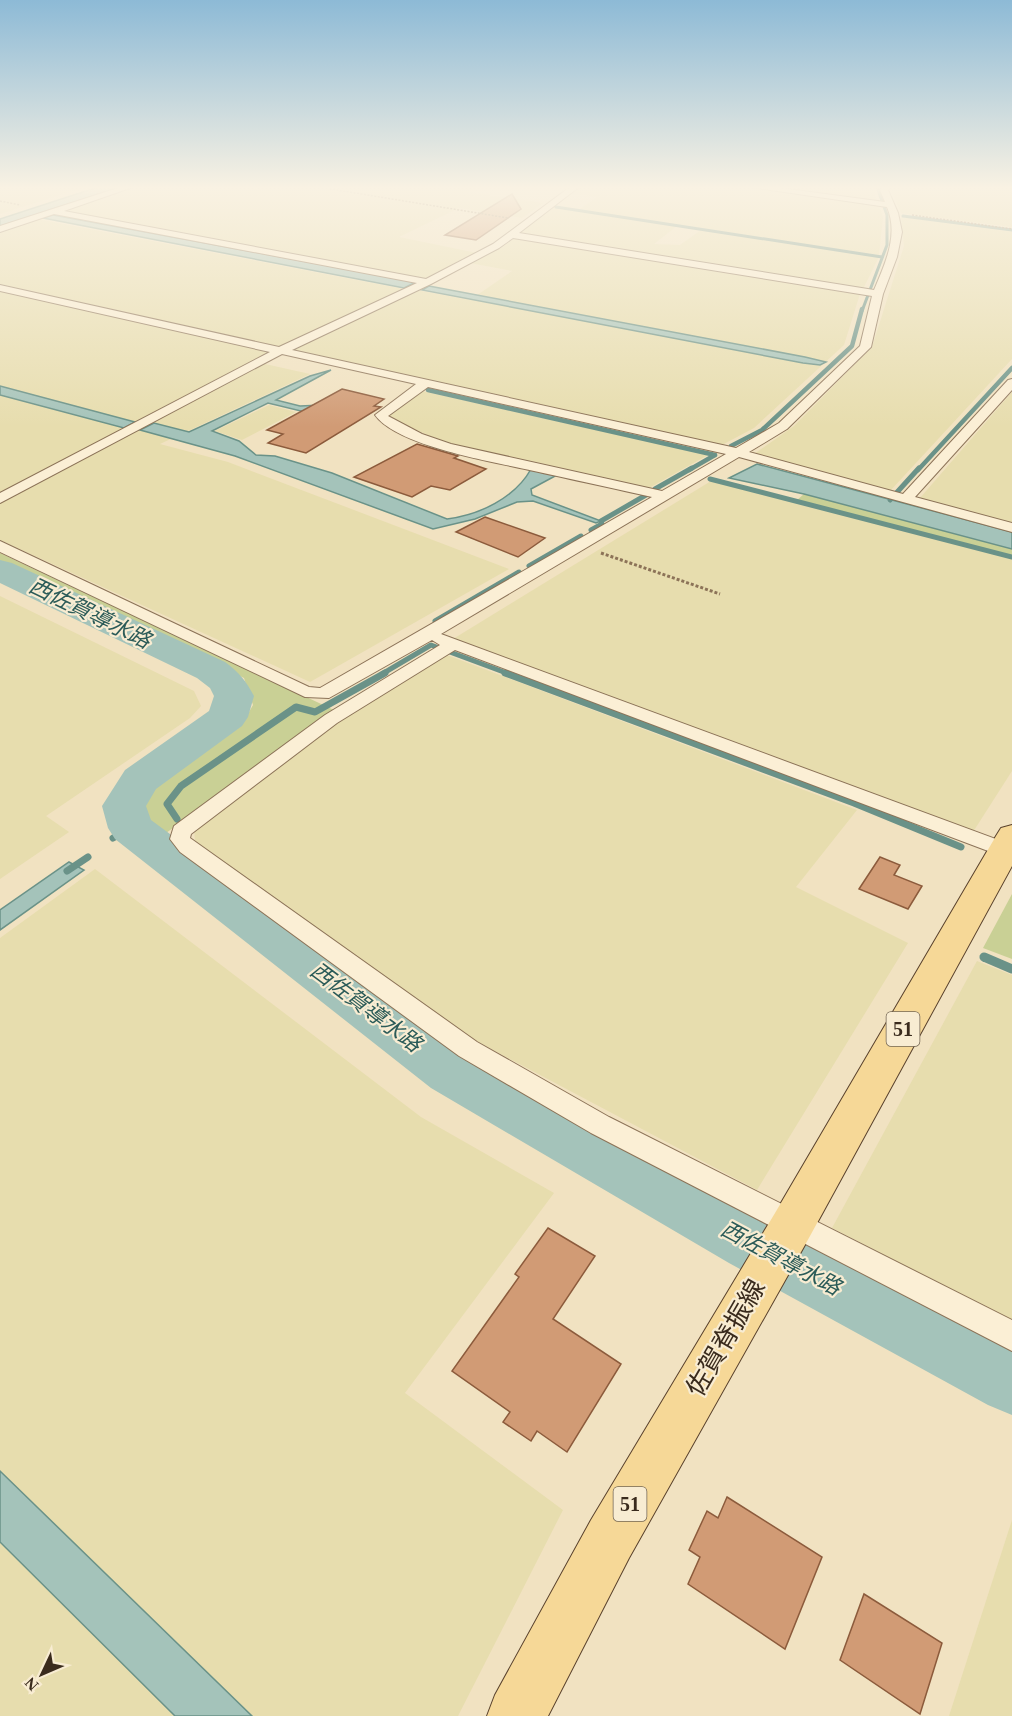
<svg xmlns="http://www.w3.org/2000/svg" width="1012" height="1716" font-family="'Times New Roman','Noto Sans JP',serif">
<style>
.farmland{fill:#e7ddae}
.green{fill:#c9d095}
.water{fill:#a4c3ba;stroke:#6a9288;stroke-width:1.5}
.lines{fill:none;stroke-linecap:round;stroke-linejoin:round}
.stream-far4{stroke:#6a9288;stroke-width:3}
.stream-far3{stroke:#6a9288;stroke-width:4.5}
.stream-far2{stroke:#6a9288;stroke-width:5}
.stream-far1{stroke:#6a9288;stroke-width:7}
.stream{stroke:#6a9288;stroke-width:9}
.river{fill:#a4c3ba;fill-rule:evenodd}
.building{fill:#d19b75;stroke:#8c5b3c;stroke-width:1.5}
.street-casing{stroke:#8c7358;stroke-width:2}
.primary-casing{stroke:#59412c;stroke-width:2}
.path-far1{stroke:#8c7358;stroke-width:1.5;stroke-dasharray:2 1.5;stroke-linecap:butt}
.path{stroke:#8c7358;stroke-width:3;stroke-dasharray:3 2;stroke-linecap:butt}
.street{fill:#fbefd5;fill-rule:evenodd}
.primary{fill:#f6d897;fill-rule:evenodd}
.labels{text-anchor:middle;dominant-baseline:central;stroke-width:4.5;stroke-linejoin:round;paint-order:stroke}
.shield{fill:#f8ecd2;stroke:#736553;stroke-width:1.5}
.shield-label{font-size:20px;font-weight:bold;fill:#3a2b1d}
.water-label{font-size:22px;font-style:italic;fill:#2b5b58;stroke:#f8ecd2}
.near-street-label{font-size:26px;fill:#3a2b1d;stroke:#f8ecd2}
</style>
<rect width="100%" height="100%" fill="#f1e2c1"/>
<g class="farmland">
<polygon points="0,187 85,187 0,214"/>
<polygon points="133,187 476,187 468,192 543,203 522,218 459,208 399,237 477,253 424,279 59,212"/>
<polygon points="581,187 744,187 879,206 883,217 879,255 579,210 597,197 572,193"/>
<polygon points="780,187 874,187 876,200"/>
<polygon points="893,187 1012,187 1012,227 901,213 891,189"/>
<polygon points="552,207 677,226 654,244 680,245 701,230 879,257 859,297 844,345 754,428 720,446 290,349 417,290 470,300 512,271 470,263 505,245"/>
<polygon points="901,217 1012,232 1012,359 891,490 754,454 794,426 872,347 904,246"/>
<polygon points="37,219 404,289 256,362 310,374 160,444 228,462 509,569 310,682 0,540 0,231"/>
<polygon points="422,391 708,455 649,488 535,462 488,454 448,444 385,416"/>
<polygon points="1012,392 1012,523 920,498"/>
<polygon points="269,405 296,412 242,440 215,431"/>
<polygon points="711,481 796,501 1012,559 1012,771 973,832 453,639"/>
<polygon points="0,596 194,691 201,706 190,718 46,816 69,832 0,879"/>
<polygon points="447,655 857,810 796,887 908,943 757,1190 463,1034 195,841 194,829 342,717"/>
<polygon points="95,869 421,1117 554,1193 405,1393 563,1510 458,1716 0,1716 0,938"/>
<polygon points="977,961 1012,975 1012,1321 832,1228"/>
<polygon points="1012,1520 1012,1716 949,1716"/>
</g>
<g class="green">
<polygon points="804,494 1012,549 1012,559 796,501"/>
<polygon points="0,553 334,710 162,836 140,816 155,788 241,726 253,705 244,678 0,562"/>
<polygon points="1012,894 1012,959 983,948"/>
</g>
<g class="water">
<polygon points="98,187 120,187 0,226 0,219"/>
<polygon points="53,215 411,281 414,283 404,288 43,218"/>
<polygon points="429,286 805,357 826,362 820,365 803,363 422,290"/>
<path d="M 331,370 L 276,400 L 300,406 L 322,405 L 305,412 L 268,403 L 212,431 L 239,441 L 256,455 L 275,456 L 332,473 L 447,519 C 479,515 515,498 531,469 L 557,475 L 531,489 L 532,495 L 601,521 L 596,523 L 533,501 L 517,502 L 475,519 L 433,529 L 235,456 L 140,430 L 154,423 L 189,432 L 310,376 Z"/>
<polygon points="0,386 135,422 124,428 0,395"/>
<polygon points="757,464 1012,532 1012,549 804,494 729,478"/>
<polygon points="69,862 84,870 0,930 0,910"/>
<polygon points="0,1471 252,1716 175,1716 0,1542"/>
</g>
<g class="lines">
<g class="stream-far4">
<polyline points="556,207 882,257"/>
<polyline points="903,216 1012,230"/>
<polyline points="862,311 887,245 887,215 877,187"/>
</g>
<g class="stream-far3">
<polyline points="428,390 715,455"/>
<polyline points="731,446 762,430 852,346 862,309"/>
<polyline points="689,470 715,455"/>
<polyline points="918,470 1012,368"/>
</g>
<g class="stream-far2">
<polyline points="710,479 1012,557"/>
<polyline points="655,489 692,468"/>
<polyline points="890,500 919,468"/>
<polyline points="591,530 602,524 601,521 646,495"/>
<polyline points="529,566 581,536"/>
<polyline points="435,621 519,572"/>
<polyline points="382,674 431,645 509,674"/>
</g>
<g class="stream-far1">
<polyline points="505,673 854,803 961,847"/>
<polyline points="177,819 167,804 181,786 296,707 315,712 385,673"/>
<polyline points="113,838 131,828"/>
<polyline points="67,871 88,857"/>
</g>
<polyline class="stream" points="984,957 1012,969"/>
<path class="river" d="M 0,560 L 12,563 L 225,662 C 239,672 246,681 254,696 L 248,717 L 242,726 L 156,789 L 146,806 L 151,820 L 471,1056 L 773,1223 L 1012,1344 L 1012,1415 L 988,1405 L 729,1263 L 431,1088 L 115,839 L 108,828 L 102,806 L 125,770 L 209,711 L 214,696 L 210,688 L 197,678 L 0,583 Z"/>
</g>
<g class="building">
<polygon points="512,194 521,209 476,240 445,235"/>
<polygon points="342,389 384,399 374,406 381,407 306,453 268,443 283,434 267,430"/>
<polygon points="417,444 458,456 454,458 486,469 450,490 431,486 412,497 354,477"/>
<polygon points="485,517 545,538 518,557 456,532"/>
<polygon points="880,857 900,865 894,875 922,886 908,909 859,889"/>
<polygon points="548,1228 595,1256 553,1319 621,1364 567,1452 537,1431 531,1441 503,1422 510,1412 452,1371 519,1277 515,1274"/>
<polygon points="727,1497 822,1557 785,1649 688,1584 700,1557 689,1550 707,1511 718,1518"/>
<polygon points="864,1594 942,1643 920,1714 840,1660"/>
</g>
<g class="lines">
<defs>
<path id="street" d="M 121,187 L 133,187 L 64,211 L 426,279 L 493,244 L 570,187 L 579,187 L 519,233 L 874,290 C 885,264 899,235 887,207 L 750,187 L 773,187 L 885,202 L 880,190 L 882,187 L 890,187 L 888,190 L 898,213 L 902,232 L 897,257 L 883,294 L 871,347 L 787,429 L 749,452 L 903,494 L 1008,380 L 1012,379 L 1012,390 L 915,497 L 1012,523 L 1012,532 L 739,457 L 441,634 L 1012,845 L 1012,860 L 455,650 L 337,723 L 191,834 L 190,838 L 477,1042 L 609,1117 L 1012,1320 L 1012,1351 L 591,1133 L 459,1056 L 180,852 L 170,839 L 174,826 L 325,715 L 440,645 L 432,640 L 329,698 L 305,697 L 0,552 L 0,541 L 309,687 L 320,688 L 652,497 C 613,488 574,480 534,471 C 496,462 398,447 375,415 L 416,384 L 282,354 L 0,503 L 0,493 L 270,352 L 0,291 L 0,285 L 279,347 L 417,283 L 54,214 L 0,232 L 0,226 ZM 513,238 L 872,296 L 860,346 L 779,423 L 736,448 L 292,350 L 431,284 L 499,248 ZM 428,387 L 726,454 L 662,491 L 451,444 L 422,434 L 388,416 Z"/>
<polygon id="primary" points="1012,825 1012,866 810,1236 629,1558 548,1716 487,1716 495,1695 591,1520 778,1208 996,836 1001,828"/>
</defs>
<use href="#street" class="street-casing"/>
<use href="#primary" class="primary-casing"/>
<g class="path-far1">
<polyline points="319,187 508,218"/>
<polyline points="0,201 20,205"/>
<polyline points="912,215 1012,229"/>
</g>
<polyline class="path" points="601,553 720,594"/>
<use href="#street" class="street"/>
<use href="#primary" class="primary"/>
</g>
<linearGradient id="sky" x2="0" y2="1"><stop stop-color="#8dbad6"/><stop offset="0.44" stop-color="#f9f2e3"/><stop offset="1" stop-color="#f9f2e3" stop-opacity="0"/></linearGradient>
<rect width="1012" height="427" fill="url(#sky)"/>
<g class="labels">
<g class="shield">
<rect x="886.5" y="1012" width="33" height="34" rx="4.5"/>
<rect x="613.5" y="1487" width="33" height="34" rx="4.5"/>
</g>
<g class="shield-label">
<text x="903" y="1029">51</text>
<text x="630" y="1504">51</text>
</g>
<g class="water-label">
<text transform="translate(90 613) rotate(26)">西佐賀導水路</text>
<text transform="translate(366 1007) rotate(37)">西佐賀導水路</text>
<text transform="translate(781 1258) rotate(28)">西佐賀導水路</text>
</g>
<g class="near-street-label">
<text transform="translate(726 1338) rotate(-60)">佐賀脊振線</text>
</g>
</g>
<g transform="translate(42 1674) rotate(226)" stroke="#f8ecd2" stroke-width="4.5" paint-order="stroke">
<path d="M0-4.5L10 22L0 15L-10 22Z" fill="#3a2b1d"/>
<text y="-9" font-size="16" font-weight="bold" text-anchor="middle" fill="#3a2b1d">N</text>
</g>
</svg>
